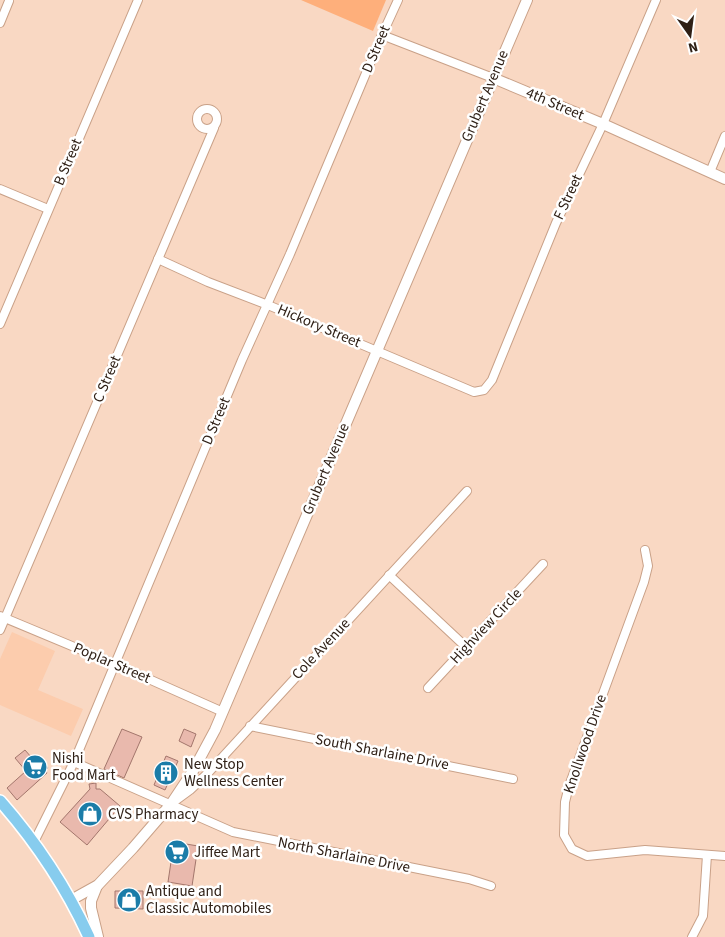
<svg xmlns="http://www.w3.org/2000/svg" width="725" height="937" font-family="'Source Sans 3',sans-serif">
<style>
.built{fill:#fcccad}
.green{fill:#feaf7b}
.building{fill:#e9b9ad;stroke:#a3766c}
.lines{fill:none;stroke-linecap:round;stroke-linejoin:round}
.street-casing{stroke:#c9a188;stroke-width:10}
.secondary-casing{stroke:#c9a188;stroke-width:12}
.primary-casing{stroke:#fff;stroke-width:14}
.street{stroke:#fff;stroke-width:8}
.secondary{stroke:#fff;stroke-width:10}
.primary{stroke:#87ccee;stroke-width:11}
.labels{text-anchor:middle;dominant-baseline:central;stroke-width:5;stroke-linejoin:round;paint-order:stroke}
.street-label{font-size:15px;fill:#2f2016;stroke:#fff}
.poi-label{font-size:15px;fill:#2f2016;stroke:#fff;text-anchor:start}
</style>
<rect width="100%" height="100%" fill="#f9d8c3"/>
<polygon class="built" points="12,632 55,651 38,690 83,709 71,736 0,705 0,659"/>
<polygon class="green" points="301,0 386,0 373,31"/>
<g class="building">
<polygon points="122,729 142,737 124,778 104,769"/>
<polygon points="184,729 196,734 191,747 179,741"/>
<polygon points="25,750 38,765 43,762 48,768 45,770 47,773 17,800 7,788 26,771 15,758"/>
<polygon points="166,756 178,761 165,790 154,785"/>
<polygon points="96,783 96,789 100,789 120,806 87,845 60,822 90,789 89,784"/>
<polygon points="174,842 198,846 192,886 168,882"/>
<polygon points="115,891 143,891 143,909 115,908"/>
</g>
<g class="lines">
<defs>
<g id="street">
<polyline points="0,23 9,1"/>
<polyline points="382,35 493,78"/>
<circle cx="207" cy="119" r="10"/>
<polyline points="710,172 725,136"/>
<polyline points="0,189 48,209"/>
<polyline points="158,259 208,282 268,305 474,392 484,390 492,380 556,223 603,124 656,0"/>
<polyline points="0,324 138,0"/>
<polyline points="645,550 648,566 644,582 569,786 565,802 564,835 572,849 587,856 645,850 725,856"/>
<polyline points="389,575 466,647"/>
<polyline points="0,616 115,664 223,712"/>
<polyline points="0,630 214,128"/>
<polyline points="428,688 543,564"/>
<polyline points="250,726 513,779"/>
<polyline points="74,762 233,832 469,879 491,886"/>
<polyline points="175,801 190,790 207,774 467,491"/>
<polyline points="34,842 74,762 242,360 290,254 382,35 398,0"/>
<polyline points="692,937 703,916 707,855"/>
</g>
<g id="secondary">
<polyline points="493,78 603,124 725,179"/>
<polyline points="97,886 91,901 91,908 98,937"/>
<polyline points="71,900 98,885 133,848 171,804 193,771 215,730 527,0"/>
</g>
<path id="primary" d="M 0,801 C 37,843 66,887 89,937"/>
</defs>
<use href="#street" class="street-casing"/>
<use href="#secondary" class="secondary-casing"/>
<use href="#primary" class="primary-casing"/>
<use href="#street" class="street"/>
<use href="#secondary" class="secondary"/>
<use href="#primary" class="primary"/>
</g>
<defs>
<symbol id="supermarket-disc" viewBox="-11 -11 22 22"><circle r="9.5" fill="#1b7ca8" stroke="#fff"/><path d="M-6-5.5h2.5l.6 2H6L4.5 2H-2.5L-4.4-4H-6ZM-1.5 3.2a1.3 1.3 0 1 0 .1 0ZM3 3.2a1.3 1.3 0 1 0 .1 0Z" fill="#fff"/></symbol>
<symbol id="building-disc" viewBox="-11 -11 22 22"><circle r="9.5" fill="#1b7ca8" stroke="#fff"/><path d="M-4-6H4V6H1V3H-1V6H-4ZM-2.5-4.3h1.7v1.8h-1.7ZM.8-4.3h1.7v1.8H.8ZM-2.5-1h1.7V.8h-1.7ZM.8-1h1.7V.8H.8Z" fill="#fff"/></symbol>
<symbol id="shop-disc" viewBox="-11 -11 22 22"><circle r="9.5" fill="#1b7ca8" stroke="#fff"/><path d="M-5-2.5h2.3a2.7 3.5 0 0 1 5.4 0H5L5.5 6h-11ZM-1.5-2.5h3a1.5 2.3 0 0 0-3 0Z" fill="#fff"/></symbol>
</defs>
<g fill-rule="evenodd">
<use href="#supermarket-disc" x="21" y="753" width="28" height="28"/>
<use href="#building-disc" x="152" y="759" width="28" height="28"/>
<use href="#shop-disc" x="76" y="800" width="28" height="28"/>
<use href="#supermarket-disc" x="163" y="838" width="28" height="28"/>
<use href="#shop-disc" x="115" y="886" width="28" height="28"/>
</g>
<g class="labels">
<g class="street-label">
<text transform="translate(376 49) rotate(-67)">D Street</text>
<text transform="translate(485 96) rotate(-67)">Grubert Avenue</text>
<text transform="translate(555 104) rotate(23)">4th Street</text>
<text transform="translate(68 162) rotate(-67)">B Street</text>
<text transform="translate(568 197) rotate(-65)">F Street</text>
<text transform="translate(319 326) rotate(23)">Hickory Street</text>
<text transform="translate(107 379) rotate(-67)">C Street</text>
<text transform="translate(216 421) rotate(-67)">D Street</text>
<text transform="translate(326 469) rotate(-67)">Grubert Avenue</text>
<text transform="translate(486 626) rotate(-47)">Highview Circle</text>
<text transform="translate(321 649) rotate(-47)">Cole Avenue</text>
<text transform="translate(112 663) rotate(23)">Poplar Street</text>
<text transform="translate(585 744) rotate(-71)">Knollwood Drive</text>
<text transform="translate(382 752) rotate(11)">South Sharlaine Drive</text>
<text transform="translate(344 855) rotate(11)">North Sharlaine Drive</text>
</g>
<g class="poi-label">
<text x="52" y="758">Nishi<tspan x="52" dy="17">Food Mart</tspan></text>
<text x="184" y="764">New Stop<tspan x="184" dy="17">Wellness Center</tspan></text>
<text x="108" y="814">CVS Pharmacy</text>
<text x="194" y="852">Jiffee Mart</text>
<text x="146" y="891">Antique and<tspan x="146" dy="17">Classic Automobiles</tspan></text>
</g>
</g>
<g transform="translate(690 35) rotate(166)" stroke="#ffffff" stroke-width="4" paint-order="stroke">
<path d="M0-4L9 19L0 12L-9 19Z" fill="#2f2016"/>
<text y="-8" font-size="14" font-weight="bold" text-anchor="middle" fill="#2f2016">N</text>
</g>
</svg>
